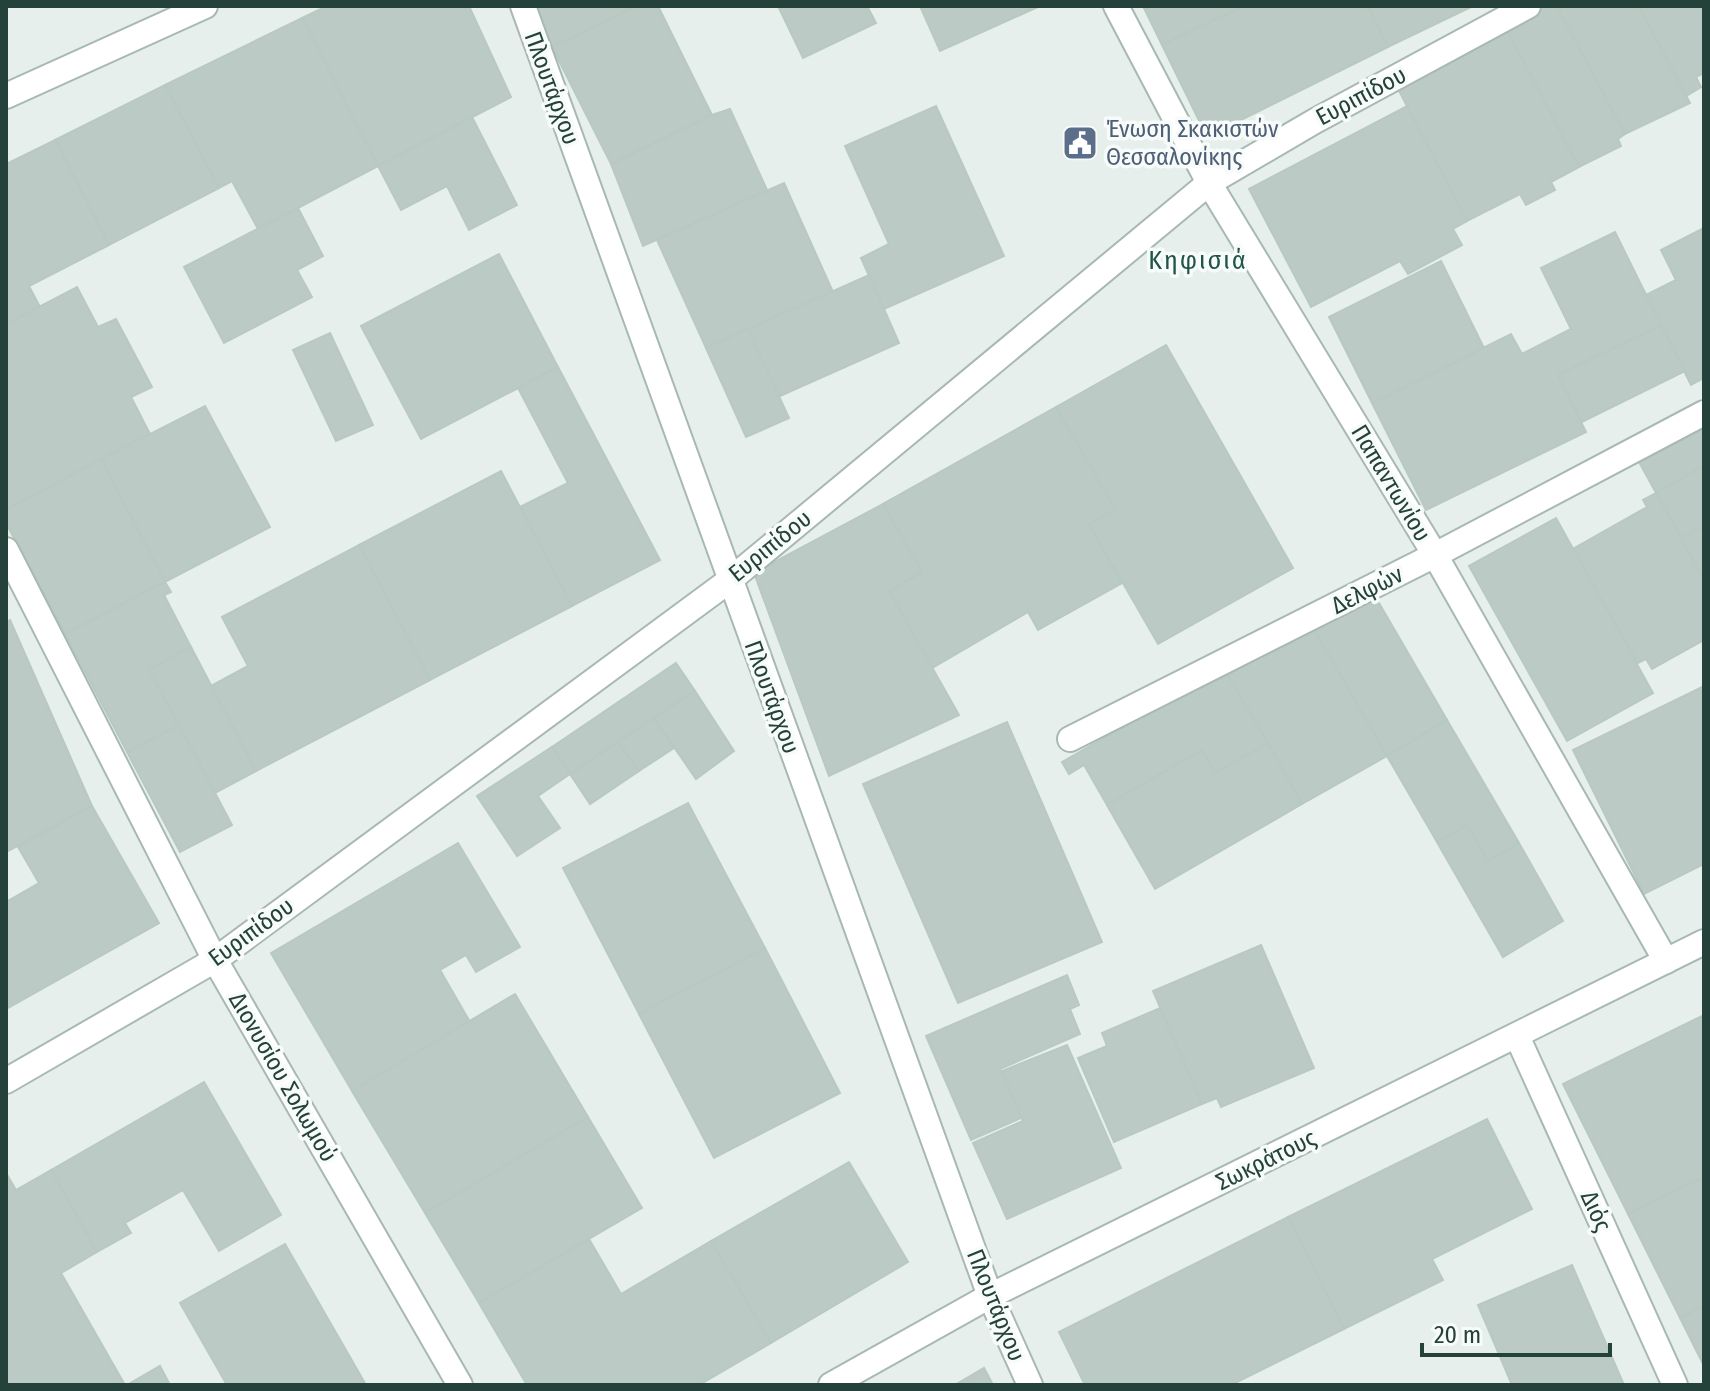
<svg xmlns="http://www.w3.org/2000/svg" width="1710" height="1391" font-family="'Fira Sans Condensed',sans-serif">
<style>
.building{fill:#bbcac4;stroke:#b8c9c2;stroke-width:2}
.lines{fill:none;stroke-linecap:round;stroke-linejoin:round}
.street-casing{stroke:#a8b8b2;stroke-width:28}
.street{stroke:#fff;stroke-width:24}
.labels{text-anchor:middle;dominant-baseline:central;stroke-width:7;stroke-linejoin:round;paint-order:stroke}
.street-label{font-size:24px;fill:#24423a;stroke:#f7fbf9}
.service-label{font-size:24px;fill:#4e5e75;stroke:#f7fbf9;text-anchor:start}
.neighbourhood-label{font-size:26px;letter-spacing:2px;fill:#1f5548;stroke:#f7fbf9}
</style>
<rect width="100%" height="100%" fill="#e6efeb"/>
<g class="building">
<polygon points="327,6 469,6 511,97 378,166 302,18"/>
<polygon points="532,6 636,6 552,47"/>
<polygon points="636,6 658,6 712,115 611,164 552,47"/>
<polygon points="778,6 867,6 876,23 803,58"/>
<polygon points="920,6 1040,6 940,51"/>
<polygon points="1143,6 1243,6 1162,45"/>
<polygon points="1243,6 1368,6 1388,47 1207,137 1162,45"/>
<polygon points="1368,6 1473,6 1388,47"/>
<polygon points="1535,6 1557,6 1625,134 1618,139 1621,146 1579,167 1503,22"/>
<polygon points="1557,6 1639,6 1690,103 1625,134"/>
<polygon points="1639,6 1704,6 1704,73 1696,77 1701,87 1686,96"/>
<polygon points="302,18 378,166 258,229 232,181 219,188 165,85"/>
<polygon points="1507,31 1579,167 1551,182 1555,190 1526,205 1520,194 1467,221 1397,87"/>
<polygon points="165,85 219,188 109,245 55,140"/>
<polygon points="936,106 1004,256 884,309 861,258 889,244 845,146"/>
<polygon points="1407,106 1467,221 1453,229 1462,245 1408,274 1400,261 1311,307 1249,189"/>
<polygon points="730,109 767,190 643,246 611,164 712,115"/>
<polygon points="472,117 517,205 469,230 447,186 401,210 378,166"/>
<polygon points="55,140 109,245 29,286 40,307 6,324 6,164"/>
<polygon points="784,183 833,292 706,348 657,240"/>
<polygon points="298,208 323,256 297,270 312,297 224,343 184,267"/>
<polygon points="1704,228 1704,378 1691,385 1646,295 1676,280 1661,250"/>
<polygon points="1615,232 1661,325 1558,375 1586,432 1426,510 1372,403 1511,334 1522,354 1571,329 1541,268"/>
<polygon points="499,254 558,367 421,439 361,326"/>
<polygon points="1441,261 1484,348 1372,403 1329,317"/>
<polygon points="869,275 899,343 778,397 748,329"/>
<polygon points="77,287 98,327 116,319 152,387 131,397 150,434 6,510 6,324"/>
<polygon points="1661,325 1685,371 1582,422 1558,375"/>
<polygon points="748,329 789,418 746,437 706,348"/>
<polygon points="330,333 373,425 336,441 293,350"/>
<polygon points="1166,345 1293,568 1158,644 1089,524 1115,509 1056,407"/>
<polygon points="558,367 660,560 572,606 520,507 568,483 518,388"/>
<polygon points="205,406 270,527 165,582 101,459"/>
<polygon points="1056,407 1115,509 1089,524 1122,583 1038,630 1028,612 932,668 889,591 922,572 883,504"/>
<polygon points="1704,426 1704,466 1656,493 1639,462"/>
<polygon points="101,459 165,582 65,634 6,523 6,510"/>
<polygon points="1704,466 1704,526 1681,539 1656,493"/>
<polygon points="501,471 572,606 430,680 359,545"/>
<polygon points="1656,493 1704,578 1704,640 1652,669 1646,659 1638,663 1573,549 1647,507 1643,500"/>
<polygon points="883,504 922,572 889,591 959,715 829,776 754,573"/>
<polygon points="1556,518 1653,693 1567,741 1469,566"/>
<polygon points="1704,526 1704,578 1681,539"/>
<polygon points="359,545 430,680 256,771 211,686 248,666 222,617"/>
<polygon points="165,582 171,592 164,595 191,647 149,669 179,725 127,752 65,634"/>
<polygon points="1372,591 1447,720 1387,756 1312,627"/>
<polygon points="1308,619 1387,756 1302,804 1224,669"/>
<polygon points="10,620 92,806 6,852 6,623"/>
<polygon points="191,647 256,771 215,793 149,669"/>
<polygon points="676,663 695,691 570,774 552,747"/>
<polygon points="1224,669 1268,743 1215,773 1202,750 1107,805 1084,765 1069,774 1062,762"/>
<polygon points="1704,686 1704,864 1644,894 1573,750"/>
<polygon points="695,691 734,751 696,779 654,718"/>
<polygon points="654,718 674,748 639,771 618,742"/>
<polygon points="1447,720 1519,843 1488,861 1467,825 1437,842 1387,756"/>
<polygon points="1007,722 1102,942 958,1003 863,784"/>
<polygon points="179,725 232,825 180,852 127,752"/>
<polygon points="618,742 639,771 590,804 570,774"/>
<polygon points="1268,743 1302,804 1155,889 1107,805 1202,750 1215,773"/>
<polygon points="552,747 570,774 538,796 560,828 517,856 477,796"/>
<polygon points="688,803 765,948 639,1014 563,868"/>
<polygon points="92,806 159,923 6,1009 6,902 39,883 18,847"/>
<polygon points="1467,825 1488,861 1519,843 1563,921 1503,957 1437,842"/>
<polygon points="458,843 520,947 476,972 466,955 440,970 470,1022 352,1091 271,953"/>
<polygon points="1261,945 1314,1068 1221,1107 1217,1098 1202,1104 1153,991"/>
<polygon points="765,948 840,1093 714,1158 639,1014"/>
<polygon points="1067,975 1079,1005 1070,1009 1080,1034 1000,1069 1021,1118 971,1140 926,1036"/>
<polygon points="515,994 588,1117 425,1213 352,1091"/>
<polygon points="1160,1008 1202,1104 1114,1142 1078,1058 1107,1046 1102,1033"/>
<polygon points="1704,1015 1704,1177 1628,1214 1563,1084"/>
<polygon points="1067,1045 1121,1168 1007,1219 973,1143 1023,1121 1002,1071"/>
<polygon points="204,1082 281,1215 219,1251 183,1190 125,1223 131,1233 97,1252 51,1170"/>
<polygon points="588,1117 642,1208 479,1303 425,1213"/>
<polygon points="1487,1119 1532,1209 1432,1259 1443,1280 1344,1329 1288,1217"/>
<polygon points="849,1162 908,1262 771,1343 711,1241"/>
<polygon points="51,1170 97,1252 61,1273 125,1385 6,1385 6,1173 16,1190"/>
<polygon points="1704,1177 1704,1306 1680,1318 1628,1214"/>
<polygon points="1288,1217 1344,1329 1231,1385 1085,1385 1059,1332"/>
<polygon points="589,1239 621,1294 711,1241 771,1343 699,1385 527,1385 479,1303"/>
<polygon points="285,1244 366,1385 227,1385 180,1303"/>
<polygon points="1572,1265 1624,1385 1512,1385 1478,1305"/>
<polygon points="1704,1306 1704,1366 1680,1318"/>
<polygon points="160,1366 170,1385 127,1385"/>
<polygon points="984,1368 993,1385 955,1385"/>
</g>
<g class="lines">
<defs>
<g id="street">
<polyline points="523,6 990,1296 1030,1385"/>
<polyline points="1116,6 1209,183 1435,555 1666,961"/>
<polyline points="6,96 205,6"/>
<polyline points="6,550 215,960 460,1385"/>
<polyline points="1070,739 1435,555 1704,413"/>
<polyline points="1517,1036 1675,1385"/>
<polyline points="6,1081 215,960 730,580 1209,183 1315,121 1528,6"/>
<polyline points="831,1385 990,1296 1704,942"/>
</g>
</defs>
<use href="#street" class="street-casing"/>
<use href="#street" class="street"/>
</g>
<defs>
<symbol id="civic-square" viewBox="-11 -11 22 22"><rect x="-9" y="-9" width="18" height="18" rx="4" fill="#5c6f8a" stroke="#f7fbf9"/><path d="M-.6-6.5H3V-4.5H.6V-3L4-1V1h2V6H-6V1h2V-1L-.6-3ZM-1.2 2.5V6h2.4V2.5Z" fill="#fff"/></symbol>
</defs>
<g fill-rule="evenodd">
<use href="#civic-square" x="1060" y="123" width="40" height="40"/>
</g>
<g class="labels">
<g class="street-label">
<text transform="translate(552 88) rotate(70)">Πλουτάρχου</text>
<text transform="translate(1361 96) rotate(-28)">Ευριπίδου</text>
<text transform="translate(1391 483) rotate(59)">Παπαντωνίου</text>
<text transform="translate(770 546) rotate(-39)">Ευριπίδου</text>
<text transform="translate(1367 590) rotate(-27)">Δελφών</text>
<text transform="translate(772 697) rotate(70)">Πλουτάρχου</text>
<text transform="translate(251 932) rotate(-36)">Ευριπίδου</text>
<text transform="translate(283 1077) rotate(60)">Διονυσίου Σολωμού</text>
<text transform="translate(1266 1160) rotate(-26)">Σωκράτους</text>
<text transform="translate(1596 1211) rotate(66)">Διός</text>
<text transform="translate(996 1305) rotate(68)">Πλουτάρχου</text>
</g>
<g class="service-label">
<text x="1106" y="129">Ένωση Σκακιστών<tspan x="1106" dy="28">Θεσσαλονίκης</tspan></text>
</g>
<g class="neighbourhood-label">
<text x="1198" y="260">Κηφισιά</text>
</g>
</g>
<rect width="1710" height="1391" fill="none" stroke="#24423a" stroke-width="16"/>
<path d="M1422 1343v12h188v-12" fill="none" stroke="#24423a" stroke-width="4"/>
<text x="1434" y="1343" font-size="24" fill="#24423a" stroke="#f7fbf9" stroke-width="6" paint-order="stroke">20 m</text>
</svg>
